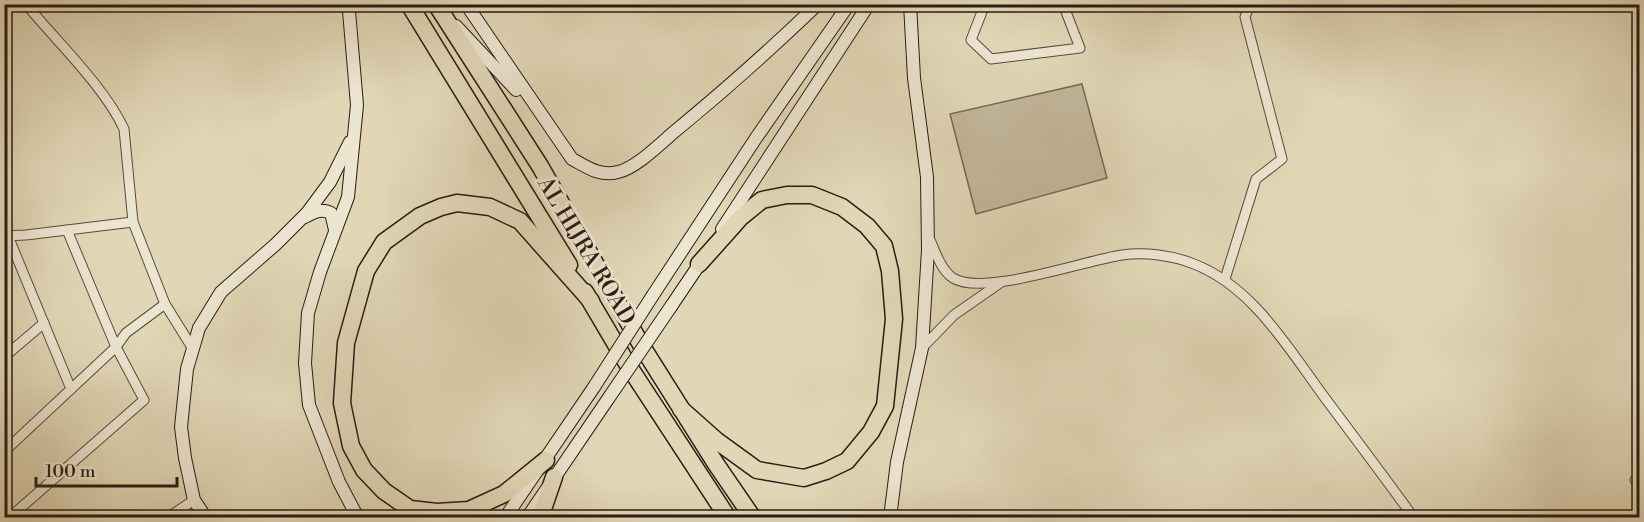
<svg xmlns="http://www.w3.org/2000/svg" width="1644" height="522" font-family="'Libre Bodoni',serif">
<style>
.green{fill:#c2b79a;stroke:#766a57;stroke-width:1.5}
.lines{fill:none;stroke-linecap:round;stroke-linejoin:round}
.street-casing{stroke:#584b3c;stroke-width:11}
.secondary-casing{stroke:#2b1c14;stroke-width:14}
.highway-casing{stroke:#2b1c14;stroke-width:19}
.street{stroke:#ece5d0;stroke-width:9}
.secondary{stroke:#ece5d0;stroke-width:12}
.highway{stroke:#e1d7b6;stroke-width:16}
.secondary-bridge-casing{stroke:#2b1c14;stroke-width:14;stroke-linecap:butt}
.secondary-bridge{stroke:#ece5d0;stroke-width:12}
.labels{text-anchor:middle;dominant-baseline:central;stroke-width:6;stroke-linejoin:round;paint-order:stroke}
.street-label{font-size:22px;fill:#2b1c14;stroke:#ece5d0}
</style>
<rect width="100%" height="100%" fill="#e1d7b6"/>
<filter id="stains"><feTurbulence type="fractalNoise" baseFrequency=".00333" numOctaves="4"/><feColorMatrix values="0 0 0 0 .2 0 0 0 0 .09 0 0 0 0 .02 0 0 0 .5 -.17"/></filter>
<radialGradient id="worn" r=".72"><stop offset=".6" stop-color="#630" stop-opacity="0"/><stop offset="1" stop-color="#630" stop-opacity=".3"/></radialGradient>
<polygon class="green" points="1082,84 1107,178 976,214 950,114"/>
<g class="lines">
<defs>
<g id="street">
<path d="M 26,4 C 57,42 104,86 124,129 L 133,222 L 165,304 L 193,349"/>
<polyline points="985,4 971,40 991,59 1080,48 1063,4"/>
<polyline points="4,236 26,235 133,222"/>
<polyline points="8,236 71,389"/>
<path d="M 930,240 C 936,253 941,270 953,278 C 983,297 1086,260 1122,255 C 1145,252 1172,255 1194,264 C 1253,287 1288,348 1325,398 C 1355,438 1385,478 1414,518"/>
<polyline points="1225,279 1256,179 1282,159 1245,17 1250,4"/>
<polyline points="922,348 954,315 1000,283"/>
<polyline points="4,357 44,323"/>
<polyline points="8,448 116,347 126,333 165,304"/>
<polyline points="1635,480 1640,486"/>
<polyline points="9,518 144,400 116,347 67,230"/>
<polyline points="167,518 194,500"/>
</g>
<g id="secondary">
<polyline points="347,4 349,11 357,105 348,197 320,272 308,313 305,363 309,405 339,482 358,518"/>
<path d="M 466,4 L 572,159 C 587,167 600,177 618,172 C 636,168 660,144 674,132 C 724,91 771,49 818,4"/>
<polyline points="1635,4 1640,9"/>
<polyline points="456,26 516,90"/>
<path d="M 305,217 C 314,212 322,208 331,213 L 335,230"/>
<polyline points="722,229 869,4"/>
<polyline points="653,295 756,138 849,4"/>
<polyline points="672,305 703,259"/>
<polyline points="206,518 194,500 185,458 181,427 187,369 199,328 221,292 276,244 307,213 330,182 350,142"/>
<polyline points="505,518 594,387"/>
<polyline points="527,518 610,396"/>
<polyline points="890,518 897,462 922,348 928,250 927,177 914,78 910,4"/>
</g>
<g id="highway">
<polyline points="409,4 569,265"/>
<polyline points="436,4 540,166 643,348 716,464 753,518"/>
<polyline points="585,292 628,365 728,518"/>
<polyline points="681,409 717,441 757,470 804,478 826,471 847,461 871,432 885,406 894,319 890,271 884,246 867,226 842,207 812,195 787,195 762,200 741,217 699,264"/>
<polyline points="546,460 504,494 469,510 437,512 410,509 384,491 364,470 351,446 342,403 346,343 366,271 384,242 420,216 441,207 457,203 490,207 520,221 591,301"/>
<polyline points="540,518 554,477"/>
</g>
</defs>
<use href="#street" class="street-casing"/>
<use href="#secondary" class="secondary-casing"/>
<use href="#highway" class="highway-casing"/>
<use href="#street" class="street"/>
<use href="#secondary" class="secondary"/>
<use href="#highway" class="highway"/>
<defs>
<g id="secondary-bridge">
<polyline points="594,387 653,295"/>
<polyline points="610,396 672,305"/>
</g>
</defs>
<use href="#secondary-bridge" class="secondary-bridge-casing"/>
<use href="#secondary-bridge" class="secondary-bridge"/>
</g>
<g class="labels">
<g class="street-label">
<text transform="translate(586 251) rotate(59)">AL HIJRA ROAD</text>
</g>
</g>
<rect width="1644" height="522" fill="none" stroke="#e1d7b6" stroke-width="24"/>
<rect x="6" y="6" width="1632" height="510" fill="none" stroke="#2b1c14" stroke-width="3"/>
<rect x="12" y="12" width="1620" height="498" fill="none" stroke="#2b1c14" stroke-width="1.5"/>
<path d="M36 477v9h141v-9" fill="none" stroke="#2b1c14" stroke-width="3"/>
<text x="45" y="477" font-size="18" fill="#2b1c14" stroke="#ece5d0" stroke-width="4.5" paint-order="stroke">100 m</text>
<rect width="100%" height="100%" filter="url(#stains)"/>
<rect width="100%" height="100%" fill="url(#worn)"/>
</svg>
